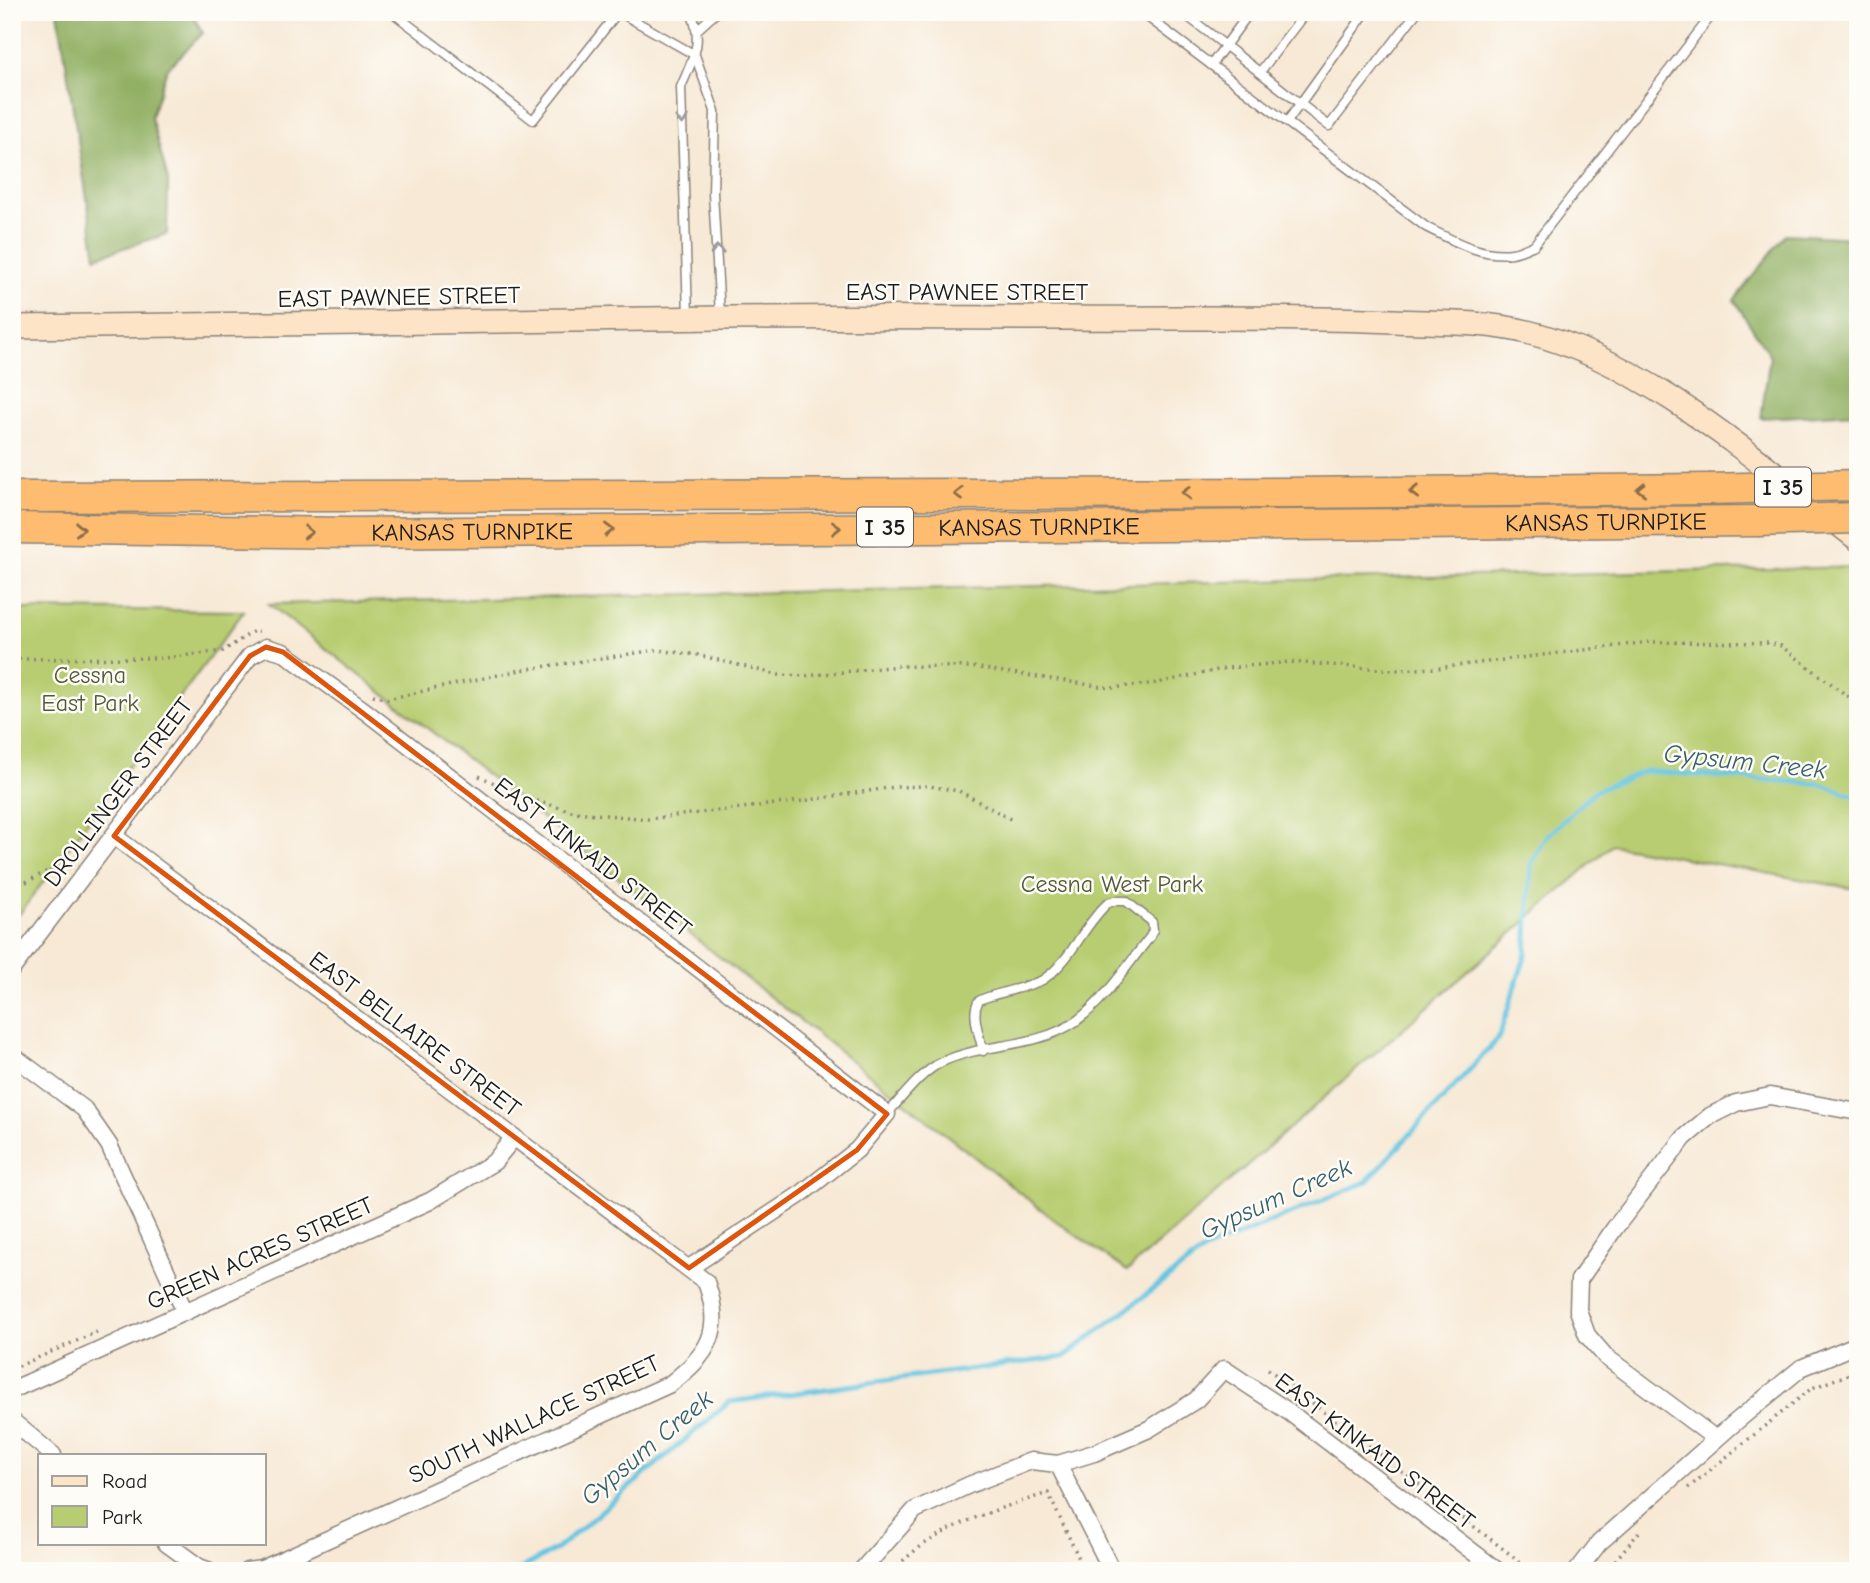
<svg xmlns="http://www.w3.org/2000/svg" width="1870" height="1583" font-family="'Comic Neue',sans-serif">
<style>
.green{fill:#b8cd71;stroke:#6a7446;stroke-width:2}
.forest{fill:#92b063;stroke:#576640;stroke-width:2}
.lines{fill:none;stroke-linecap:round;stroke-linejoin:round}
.stream{stroke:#63c5e1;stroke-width:5}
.service-casing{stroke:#8a8278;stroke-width:11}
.minor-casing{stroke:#8a8278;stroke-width:19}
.secondary-casing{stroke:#8a8278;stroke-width:26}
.motorway-casing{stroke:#8a8278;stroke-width:33}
.path{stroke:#8a8278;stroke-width:3.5;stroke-dasharray:2 5;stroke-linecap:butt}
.service{stroke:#fff;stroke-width:8}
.minor{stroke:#fff;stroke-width:16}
.secondary{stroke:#fee4c6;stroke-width:23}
.motorway{stroke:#fdbc70;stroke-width:30}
.motorway-bridge-casing{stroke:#8a8278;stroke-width:33;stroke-linecap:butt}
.motorway-bridge{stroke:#fdbc70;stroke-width:30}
.oneway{stroke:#999}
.oneway2{stroke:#8c6c46}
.marked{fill:none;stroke:#de560d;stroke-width:5;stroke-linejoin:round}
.labels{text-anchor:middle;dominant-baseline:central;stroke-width:5;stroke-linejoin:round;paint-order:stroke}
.shield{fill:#fdfcf7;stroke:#605f5e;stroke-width:2}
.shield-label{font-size:23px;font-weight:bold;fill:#1c1c1c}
.street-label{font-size:24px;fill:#1c1c1c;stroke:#fdfcf7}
.park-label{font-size:24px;fill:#535a3a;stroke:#fdfcf7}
.water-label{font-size:26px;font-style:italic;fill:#38606b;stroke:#fdfcf7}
</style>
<rect width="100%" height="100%" fill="#fdfcf7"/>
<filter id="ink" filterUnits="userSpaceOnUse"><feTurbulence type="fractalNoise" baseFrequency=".0143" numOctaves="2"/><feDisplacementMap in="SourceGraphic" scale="14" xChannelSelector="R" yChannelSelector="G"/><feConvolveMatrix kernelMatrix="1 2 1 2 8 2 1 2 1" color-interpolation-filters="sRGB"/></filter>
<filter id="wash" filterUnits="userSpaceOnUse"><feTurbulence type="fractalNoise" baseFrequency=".00686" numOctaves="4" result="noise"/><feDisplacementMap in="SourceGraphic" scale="28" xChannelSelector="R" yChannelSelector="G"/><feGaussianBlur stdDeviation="1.57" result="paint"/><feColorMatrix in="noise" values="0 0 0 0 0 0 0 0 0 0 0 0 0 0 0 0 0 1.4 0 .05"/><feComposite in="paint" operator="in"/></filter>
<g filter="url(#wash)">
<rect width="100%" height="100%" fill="#f7e9d5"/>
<g class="green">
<polygon points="1854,567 1858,570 1858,886 1849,888 1612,845 1127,1271 1056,1221 269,604"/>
<polygon points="12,609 244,611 12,924"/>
</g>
<g class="forest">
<polygon points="58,12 191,12 203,33 167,69 151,117 168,180 167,234 96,257"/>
<polygon points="1786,234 1854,238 1858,235 1858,413 1761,418 1770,356 1734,300"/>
</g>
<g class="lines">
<polyline class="stream" points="517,1571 558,1548 729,1402 1064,1357 1206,1249 1366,1182 1498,1039 1526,954 1531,864 1545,838 1595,791 1645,771 1820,784 1858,797"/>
</g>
</g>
<g filter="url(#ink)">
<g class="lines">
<defs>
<g id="service">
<polyline points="392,12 533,120 618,12"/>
<polyline points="619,12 695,55 715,111 713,193 720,315"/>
<path d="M 1141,12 L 1426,227 C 1452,240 1481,257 1512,253 C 1519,252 1527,248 1534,245 L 1714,12"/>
<polyline points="1182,12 1329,126 1417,12"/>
<polyline points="698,29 717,12"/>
<polyline points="1211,65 1250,12"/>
<polyline points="1260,72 1306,12"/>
<polyline points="1287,122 1366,12"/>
<path d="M 688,316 L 681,87 C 693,58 704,43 691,12"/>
<path d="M 887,1114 C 903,1097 921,1072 942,1062 C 984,1042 1035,1049 1075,1022 C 1105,1001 1127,965 1150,937 L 1153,930 L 1152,922 L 1126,901 L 1114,901 L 1108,903 C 1083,925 1072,960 1044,979 C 1032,987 981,996 978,1002 C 971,1015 980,1037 983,1051"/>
</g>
<g id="minor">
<path d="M 114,836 L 706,1282 C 724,1331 709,1354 670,1384 L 262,1569 L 247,1571"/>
<polyline points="12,969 250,656 266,647 283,652 365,711 887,1114 857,1150 801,1194 689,1268"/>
<polyline points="12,1055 84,1109 109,1145 185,1312"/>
<polyline points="12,1390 430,1201 494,1162 514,1137"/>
<polyline points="12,1421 53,1455"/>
<polyline points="1716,1439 1606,1357 1587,1335 1578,1310 1579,1280 1614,1229 1684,1138 1710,1116 1736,1103 1770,1096 1858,1112"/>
<polyline points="1058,1464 1112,1571"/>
<polyline points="166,1543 199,1567 210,1571"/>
<polyline points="861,1571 915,1510 969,1485 1031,1461 1058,1464 1094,1453 1149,1429 1196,1400 1224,1369 1289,1412 1498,1571"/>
<polyline points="1577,1571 1599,1543 1732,1425 1801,1368 1858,1344"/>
</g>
<path id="secondary" d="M 12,327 C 249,326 485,320 722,318 C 837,317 952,318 1067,318 C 1176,319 1285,316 1393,321 C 1438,323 1483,321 1527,332 C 1647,361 1761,465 1858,539"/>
<g id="motorway">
<polyline points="12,497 1288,493 1709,489"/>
<path id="s1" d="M 12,528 L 348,533 L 1757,521"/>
</g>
</defs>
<use href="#service" class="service-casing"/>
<use href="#minor" class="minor-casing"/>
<use href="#secondary" class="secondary-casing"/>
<use href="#motorway" class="motorway-casing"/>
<g class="path">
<polyline points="12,659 164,658 223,651 254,631 259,631"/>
<polyline points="373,695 387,699 521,670 657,650 698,655 779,675 806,676 898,666 972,667 1111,688 1157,683 1227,668 1290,662 1394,670 1438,668 1649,642 1769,643 1781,646 1858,704"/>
<polyline points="479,776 530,799 575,812 648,819 802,801 895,787 929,786 959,791 1014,821"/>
<polyline points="12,883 26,882 77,856"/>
<polyline points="12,1369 97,1332"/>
<polyline points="1268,1369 1532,1571"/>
<polyline points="1688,1488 1812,1388 1858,1371"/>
<path d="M 893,1571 C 931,1528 995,1510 1048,1493 L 1085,1571"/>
<polyline points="1606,1571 1641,1530"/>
</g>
<use href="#service" class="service"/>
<use href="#minor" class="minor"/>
<use href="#secondary" class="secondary"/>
<use href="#motorway" class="motorway"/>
<defs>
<g id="motorway-bridge">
<polyline points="1709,489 1858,485"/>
<polyline points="1757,521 1858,518"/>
</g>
</defs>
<use href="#motorway-bridge" class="motorway-bridge-casing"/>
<use href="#motorway-bridge" class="motorway-bridge"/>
</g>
<defs><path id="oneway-chevron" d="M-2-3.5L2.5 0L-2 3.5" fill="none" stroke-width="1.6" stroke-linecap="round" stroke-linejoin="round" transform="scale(1.75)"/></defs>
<g class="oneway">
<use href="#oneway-chevron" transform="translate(682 120) rotate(88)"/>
<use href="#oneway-chevron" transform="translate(717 250) rotate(-93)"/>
</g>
<g class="oneway2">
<use href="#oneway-chevron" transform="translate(1641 489) rotate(179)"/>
<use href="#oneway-chevron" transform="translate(1414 492) rotate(179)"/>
<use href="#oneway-chevron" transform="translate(1186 493) rotate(180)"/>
<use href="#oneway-chevron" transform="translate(959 494) rotate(180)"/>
<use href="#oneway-chevron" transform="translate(836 528) rotate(-1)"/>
<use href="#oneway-chevron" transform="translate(80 529) rotate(1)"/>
<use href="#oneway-chevron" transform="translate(609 530) rotate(-1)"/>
<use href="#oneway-chevron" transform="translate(308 532) rotate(1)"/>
</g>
</g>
<path class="marked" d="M 266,647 L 283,652 L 887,1114 L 857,1150 L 689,1268 L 114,836 L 250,656 Z"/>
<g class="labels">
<g class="shield">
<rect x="1755" y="467.5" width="56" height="39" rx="5"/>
<rect x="857" y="507.5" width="56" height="39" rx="5"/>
</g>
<g class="shield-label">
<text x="1783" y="487">I 35</text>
<text x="885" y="527">I 35</text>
</g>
<g class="street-label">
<text x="967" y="292">EAST PAWNEE STREET</text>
<text transform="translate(399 297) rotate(-1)">EAST PAWNEE STREET</text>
<text stroke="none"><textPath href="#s1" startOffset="1594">KANSAS TURNPIKE</textPath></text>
<text stroke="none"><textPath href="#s1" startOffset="1027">KANSAS TURNPIKE</textPath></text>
<text stroke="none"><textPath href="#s1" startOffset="460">KANSAS TURNPIKE</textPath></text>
<text transform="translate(118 792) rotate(-53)">DROLLINGER STREET</text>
<text transform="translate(593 857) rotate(38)">EAST KINKAID STREET</text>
<text transform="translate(415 1034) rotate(37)">EAST BELLAIRE STREET</text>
<text transform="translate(260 1253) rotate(-24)">GREEN ACRES STREET</text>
<text transform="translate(534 1419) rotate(-25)">SOUTH WALLACE STREET</text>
<text transform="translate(1375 1451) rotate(37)">EAST KINKAID STREET</text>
</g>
<g class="park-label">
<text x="90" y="675">Cessna<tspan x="90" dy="28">East Park</tspan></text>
<text x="1112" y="884">Cessna West Park</text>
</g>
<g class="water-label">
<text transform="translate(1745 762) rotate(6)">Gypsum Creek</text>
<text transform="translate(1276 1199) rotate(-24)">Gypsum Creek</text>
<text transform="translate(647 1448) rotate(-40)">Gypsum Creek</text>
</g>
</g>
<rect width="1870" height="1583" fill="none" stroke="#fdfcf7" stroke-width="42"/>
<rect x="38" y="1454" width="228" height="91" fill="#fdfcf7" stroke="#a3a29f" stroke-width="2"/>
<rect x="52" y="1476" width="35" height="10" fill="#fee4c6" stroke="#a3a29f" stroke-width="2"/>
<text x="102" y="1488" font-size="21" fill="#1c1c1c">Road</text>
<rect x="52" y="1506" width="35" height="21" fill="#b8cd71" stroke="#a3a29f" stroke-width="2"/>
<text x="102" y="1524" font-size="21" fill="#1c1c1c">Park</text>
</svg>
